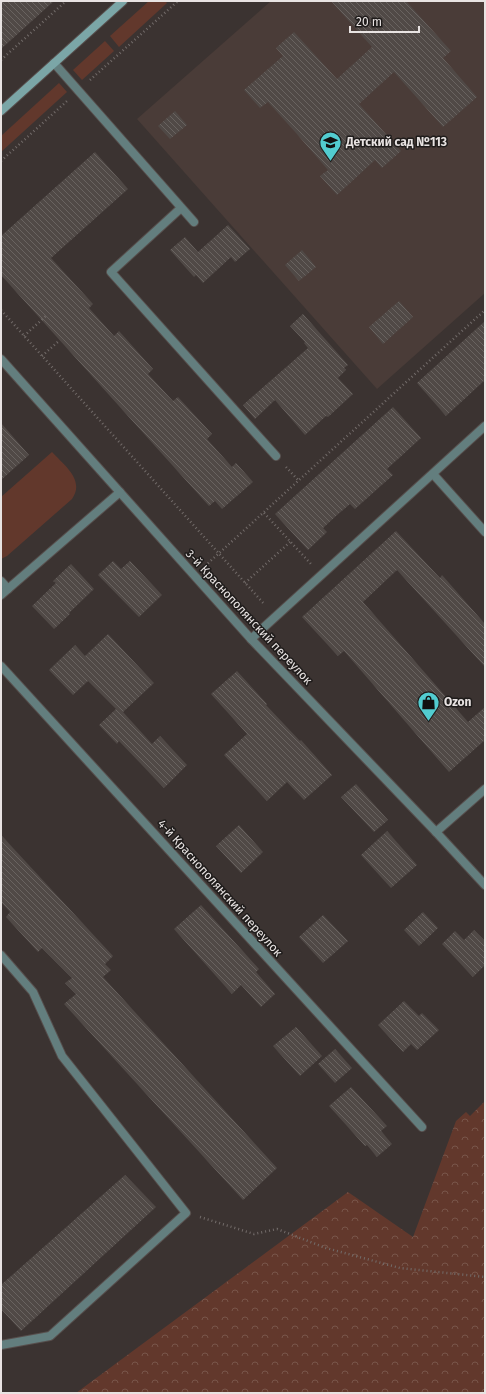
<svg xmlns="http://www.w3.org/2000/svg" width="486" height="1394" font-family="'Fira Sans',sans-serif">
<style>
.built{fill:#4a3c38}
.grass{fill:#62382c}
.forest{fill:url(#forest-crowns)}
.building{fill:url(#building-back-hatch)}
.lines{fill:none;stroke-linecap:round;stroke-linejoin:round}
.lane-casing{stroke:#574f4d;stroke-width:10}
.street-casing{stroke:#574f4d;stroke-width:10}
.secondary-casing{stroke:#574f4d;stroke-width:10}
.path{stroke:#736c6a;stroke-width:2.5;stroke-dasharray:1 3;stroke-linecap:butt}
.lane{stroke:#637e7e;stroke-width:8}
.street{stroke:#637e7e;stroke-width:8}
.secondary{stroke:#7ba6a7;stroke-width:8}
.labels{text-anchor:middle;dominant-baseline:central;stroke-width:3;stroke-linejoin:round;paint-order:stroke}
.poi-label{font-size:12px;font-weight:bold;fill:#e8e3e2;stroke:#1f1c1b;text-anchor:start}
.street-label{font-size:12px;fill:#e8e3e2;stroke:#1f1c1b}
</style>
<defs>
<pattern id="forest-crowns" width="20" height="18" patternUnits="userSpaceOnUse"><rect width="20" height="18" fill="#62382c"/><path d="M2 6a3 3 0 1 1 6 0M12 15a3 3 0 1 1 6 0" fill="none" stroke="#78554a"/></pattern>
<pattern id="building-back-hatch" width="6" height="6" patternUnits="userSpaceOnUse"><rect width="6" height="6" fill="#504946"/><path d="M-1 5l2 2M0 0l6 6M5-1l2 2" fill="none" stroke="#696360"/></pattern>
</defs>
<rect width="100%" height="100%" fill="#3b3331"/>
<polygon class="built" points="271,1 485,1 485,293 377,389 137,119"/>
<g class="grass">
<polygon points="149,1 165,1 167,3 119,47 110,36"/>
<polygon points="105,41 114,51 82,80 73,70"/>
<polygon points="59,83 67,92 1,152 1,136"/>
<path d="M 52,452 C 65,466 85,480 72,499 L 7,556 L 1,559 L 1,497 Z"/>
</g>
<polygon class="forest" points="485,1101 485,1393 76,1393 348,1192 413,1237 456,1121 466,1112 470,1116"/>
<g class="building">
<polygon points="1,1 54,1 1,49"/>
<polygon points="331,1 406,1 451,51 443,58 477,97 443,127 394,72 359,104 401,151 382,168 375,160 337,195 320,176 328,170 296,133 268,102 260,108 244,90 283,56 276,48 294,32 337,79 372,47"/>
<polygon points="175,111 187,125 170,139 158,126"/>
<polygon points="95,152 128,189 51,258 93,304 89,308 114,336 119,331 153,369 148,374 173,401 178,397 212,434 207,439 232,467 236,463 253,482 222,509 215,501 209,506 1,275 1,236"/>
<polygon points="228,225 250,249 235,262 231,257 203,283 196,275 194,277 170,250 185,237 198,252"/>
<polygon points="302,250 316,267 299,281 285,265"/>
<polygon points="399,301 413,317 383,344 369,327"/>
<polygon points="303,314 348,365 344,368 346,370 338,378 353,394 328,417 326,416 305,435 275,400 255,419 243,405 308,348 304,343 305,342 290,326"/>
<polygon points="485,321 485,380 446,416 417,383"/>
<polygon points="393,407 421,438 387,469 393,475 355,509 350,504 336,516 323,528 327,532 308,550 275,514"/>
<polygon points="1,423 29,455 1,480"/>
<polygon points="396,531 440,578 442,575 485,624 485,667 397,570 363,602 468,722 485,707 485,740 449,772 344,651 338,656 302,617"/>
<polygon points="113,561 121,569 130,561 162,595 139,617 98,575"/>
<polygon points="71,564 94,589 69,613 70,614 54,629 32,606 56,583 53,581"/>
<polygon points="108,634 154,683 123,712 152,744 160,736 187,765 164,788 119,741 117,744 99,725 116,709 88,681 73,695 49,670 75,645 85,656"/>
<polygon points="237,671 267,704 266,705 300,741 301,740 332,775 304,800 287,782 267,801 224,755 247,734 211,694"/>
<polygon points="356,784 388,820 374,832 341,797"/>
<polygon points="239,825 263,852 241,873 216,846"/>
<polygon points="387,831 417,865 391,888 361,855"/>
<polygon points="1,835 113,956 105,964 111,970 103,977 277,1168 243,1200 64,1004 76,994 65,983 72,978 42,948 38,952 6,917 10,912 1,902"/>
<polygon points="201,905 259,969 256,972 275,994 261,1007 241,985 232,994 174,929"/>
<polygon points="423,912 438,928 419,946 404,930"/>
<polygon points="323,915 348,941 323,963 299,937"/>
<polygon points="474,930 485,941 485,965 473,977 442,944 455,931 464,940"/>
<polygon points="404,1001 419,1016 422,1013 439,1030 417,1050 411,1044 403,1052 378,1025"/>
<polygon points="296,1027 322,1056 300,1076 273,1046"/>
<polygon points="335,1049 352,1068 335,1083 318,1064"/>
<polygon points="351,1087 387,1126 381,1131 392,1144 377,1157 367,1145 365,1146 329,1106"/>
<polygon points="125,1175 156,1207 21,1331 1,1309 1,1285"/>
</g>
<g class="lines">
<defs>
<g id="lane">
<polyline points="54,63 194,222"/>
<polyline points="181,208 111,272 276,456"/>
<polyline points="433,474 485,532"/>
<polyline points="1,581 8,589"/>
<polyline points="251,639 485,426"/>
<polyline points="436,832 485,789"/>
<polyline points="1,955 33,992 62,1056 186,1213 50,1336 1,1345"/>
</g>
<g id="street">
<polyline points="1,359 251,639 436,832 485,885"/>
<polyline points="1,595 120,492"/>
<polyline points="1,666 422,1127"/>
</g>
<polyline id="secondary" points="1,111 123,1"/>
</defs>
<use href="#lane" class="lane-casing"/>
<use href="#street" class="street-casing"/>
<use href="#secondary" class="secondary-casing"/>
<g class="path">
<polyline points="1,60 66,1"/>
<polyline points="90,80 178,1"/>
<polyline points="1,161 67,101"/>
<polyline points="1,310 265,605"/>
<polyline points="24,336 47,315"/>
<polyline points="42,356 60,340"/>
<polyline points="286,467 299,481"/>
<polyline points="264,513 311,564"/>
<polyline points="205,566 485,310"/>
<polyline points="245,583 290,542"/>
<polyline points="200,1217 254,1234 277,1229 326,1248 400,1268 485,1277"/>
</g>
<use href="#lane" class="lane"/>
<use href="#street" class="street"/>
<use href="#secondary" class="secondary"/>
</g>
<defs>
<symbol id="school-pin" viewBox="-11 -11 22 30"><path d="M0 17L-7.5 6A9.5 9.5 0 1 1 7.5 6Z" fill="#52ccd0" stroke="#1f1c1b"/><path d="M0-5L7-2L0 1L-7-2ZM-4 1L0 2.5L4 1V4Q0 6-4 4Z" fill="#111"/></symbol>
<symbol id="shop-pin" viewBox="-11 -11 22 30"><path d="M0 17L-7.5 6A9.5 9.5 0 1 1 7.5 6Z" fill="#52ccd0" stroke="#1f1c1b"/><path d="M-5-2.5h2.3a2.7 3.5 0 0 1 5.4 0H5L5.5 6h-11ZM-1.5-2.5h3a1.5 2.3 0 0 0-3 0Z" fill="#111"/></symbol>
</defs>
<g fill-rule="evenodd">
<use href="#school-pin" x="318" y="130" width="25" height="34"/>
<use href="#shop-pin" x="416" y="690" width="25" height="34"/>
</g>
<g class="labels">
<g class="poi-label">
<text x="346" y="142">Детский сад №113</text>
<text x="444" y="702">Ozon</text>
</g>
<g class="street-label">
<text transform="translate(249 617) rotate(47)">3-й Краснополянский переулок</text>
<text transform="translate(220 888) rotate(48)">4-й Краснополянский переулок</text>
</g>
</g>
<rect width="486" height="1394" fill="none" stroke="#e8e3e2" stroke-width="4"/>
<path d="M350 26v6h69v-6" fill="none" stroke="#e8e3e2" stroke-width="2"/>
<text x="356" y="26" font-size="12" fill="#e8e3e2" stroke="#1f1c1b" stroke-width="3" paint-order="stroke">20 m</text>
</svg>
